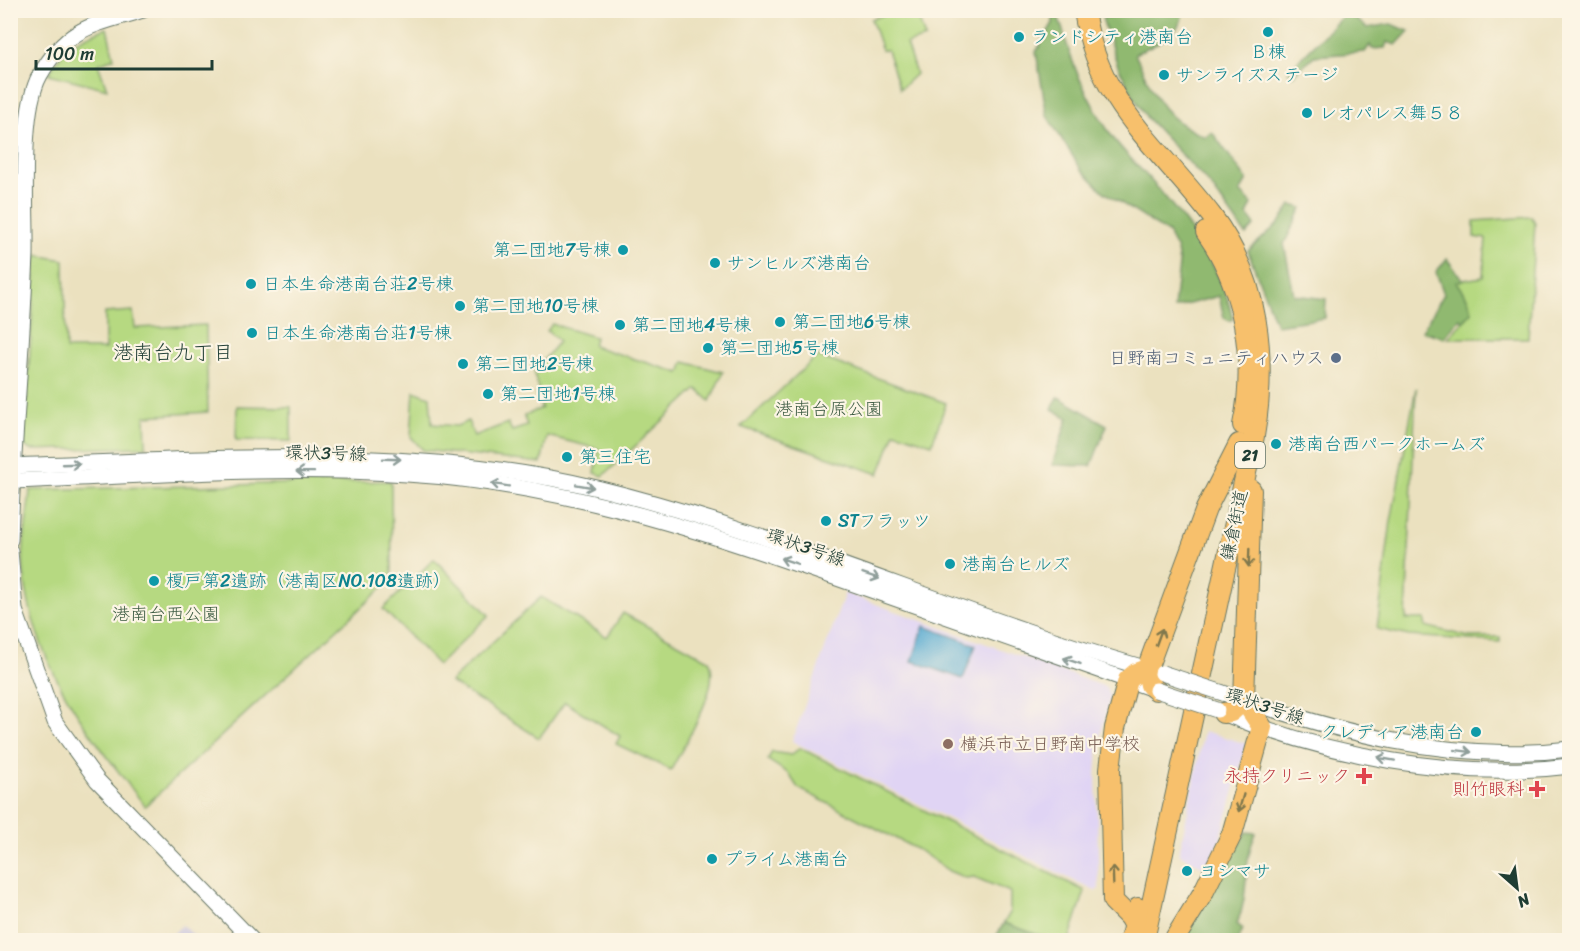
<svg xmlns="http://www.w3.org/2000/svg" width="1580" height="951" font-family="Sriracha,'Klee One',sans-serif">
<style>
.built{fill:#e0d4f4}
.industrial{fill:#c4c0db}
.green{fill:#b6d981;stroke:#6a8b5a;stroke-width:1.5}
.forest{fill:#90b96f;stroke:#587b52;stroke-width:1.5}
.water{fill:#55a9d1;stroke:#3a7382;stroke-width:1.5}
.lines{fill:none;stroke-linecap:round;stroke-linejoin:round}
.minor-casing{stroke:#667665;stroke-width:17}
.major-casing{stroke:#667665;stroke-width:22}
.minor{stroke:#fff;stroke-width:15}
.major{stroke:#f7c06c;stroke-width:20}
.rail{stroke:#1f3d34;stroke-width:4}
.minor-bridge-casing{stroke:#667665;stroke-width:17;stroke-linecap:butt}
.minor-bridge{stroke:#fff;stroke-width:15}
.oneway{stroke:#8f9e9a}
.oneway2{stroke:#80784d}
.culture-dot{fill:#0f9aa8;stroke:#fcf5e5;stroke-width:2}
.service-dot{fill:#5c6f8a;stroke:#fcf5e5;stroke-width:2}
.education-dot{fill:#8d6e63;stroke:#fcf5e5;stroke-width:2}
.health-dot{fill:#e0444e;stroke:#fcf5e5;stroke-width:2}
.labels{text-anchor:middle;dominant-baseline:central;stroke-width:4.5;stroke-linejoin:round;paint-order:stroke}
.shield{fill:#fcf5e5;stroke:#617469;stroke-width:1.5}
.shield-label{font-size:16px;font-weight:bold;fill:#1f3d34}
.culture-label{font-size:18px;fill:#0d838f;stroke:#fcf5e5;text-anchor:start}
.service-label{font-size:18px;fill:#4e5e75;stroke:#fcf5e5;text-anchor:end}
.park-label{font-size:18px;fill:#3d5c43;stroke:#fcf5e5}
.street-label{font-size:18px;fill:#1f3d34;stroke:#fcf5e5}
.education-label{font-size:18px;fill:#785e54;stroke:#fcf5e5;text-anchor:start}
.health-label{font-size:18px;fill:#be3a42;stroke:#fcf5e5;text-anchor:end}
.neighbourhood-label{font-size:20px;fill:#1f3d34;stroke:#fcf5e5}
</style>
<rect width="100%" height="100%" fill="#fcf5e5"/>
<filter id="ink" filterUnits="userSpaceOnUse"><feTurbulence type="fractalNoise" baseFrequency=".0167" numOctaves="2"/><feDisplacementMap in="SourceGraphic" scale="12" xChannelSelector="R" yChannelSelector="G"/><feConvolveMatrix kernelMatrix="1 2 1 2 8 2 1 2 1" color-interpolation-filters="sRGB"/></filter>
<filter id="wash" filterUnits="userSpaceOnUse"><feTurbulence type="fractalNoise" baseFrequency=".008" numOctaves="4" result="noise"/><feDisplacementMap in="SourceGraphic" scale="24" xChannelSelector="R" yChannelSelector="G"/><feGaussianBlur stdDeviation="1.35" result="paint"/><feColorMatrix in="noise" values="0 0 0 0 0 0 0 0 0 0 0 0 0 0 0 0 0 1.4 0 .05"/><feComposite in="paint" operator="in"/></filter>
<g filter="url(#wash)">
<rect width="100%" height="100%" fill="#ebe1bf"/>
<g class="built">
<polygon points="845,593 1106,687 1110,697 1098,746 1096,775 1099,889 1095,891 792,741"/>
<polygon points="1204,731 1247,744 1220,841 1207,869 1179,854"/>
</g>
<polygon class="industrial" points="182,925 199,940 167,940"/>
<g class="green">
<polygon points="897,11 916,11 925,38 906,44 916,74 900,89 887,50 882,50 871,19"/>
<path d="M 107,28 L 114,58 L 98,64 L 107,89 L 49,74 C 64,45 78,39 107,28 Z"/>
<polygon points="1532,217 1535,223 1528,338 1448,338 1472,312 1468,299 1455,281 1483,277 1486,239 1474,237 1474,221"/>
<polygon points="36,255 64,260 66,349 105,349 105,313 133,311 135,328 206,325 208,412 145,416 146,447 30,450 24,445"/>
<polygon points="552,324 595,337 593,346 680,373 684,362 723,372 710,401 697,389 603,476 595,473 599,449 547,436 541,463 423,450 411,437 414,391 430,397 432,424 457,426 468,421 474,436 508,423 512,431 527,426 524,416 542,408 536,394 539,392 534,372 559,341 547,331"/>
<polygon points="817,356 946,403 932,444 895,432 879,474 741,427"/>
<polygon points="1416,388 1406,619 1425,619 1425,626 1469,637 1500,637 1500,642 1409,636 1377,629 1391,521"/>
<polygon points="237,406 291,407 291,441 236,440"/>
<path d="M 391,481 L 392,579 L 145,806 C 89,733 34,668 24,573 C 21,547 28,517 30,490 Z"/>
<polygon points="434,559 489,615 438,665 383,609"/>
<path d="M 541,597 L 607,637 L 623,613 L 709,660 C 722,687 684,744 671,770 L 616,744 L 620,736 L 565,702 L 539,738 L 450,682 Z"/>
<polygon points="800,748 1085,891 1069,940 1052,940 1004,923 1010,913 1010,892 974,877 966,878 949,871 920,851 798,788 789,774 768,760 772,752 791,755"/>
</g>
<g class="forest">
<path d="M 1053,11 L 1056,11 C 1063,27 1066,45 1073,62 C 1082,87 1096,112 1111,135 C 1121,149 1135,163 1147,176 C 1185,219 1220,262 1233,319 L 1230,321 L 1224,318 L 1219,296 L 1174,308 L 1179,264 L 1177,250 L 1168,233 L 1104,192 L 1081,169 L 1047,116 L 1036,52 L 1053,23 Z"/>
<path d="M 1117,11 L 1125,11 L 1131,15 L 1137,11 L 1183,11 C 1181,37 1155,43 1135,54 C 1154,94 1162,119 1205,137 L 1212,132 L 1247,180 L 1240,192 L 1252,204 L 1247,215 L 1255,225 L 1246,235 L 1211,186 L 1147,118 L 1135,99 L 1118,66 L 1102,18 L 1118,15 Z"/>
<polygon points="1347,12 1367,28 1391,24 1409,31 1396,45 1387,42 1385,48 1372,49 1370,45 1365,52 1314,56 1292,76 1288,71"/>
<polygon points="1291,205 1302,208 1284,244 1294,295 1326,299 1325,318 1276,325 1248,251 1279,223"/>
<polygon points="1447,259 1463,280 1456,282 1468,299 1472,312 1463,322 1460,318 1444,338 1422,331 1444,294 1436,272"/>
<polygon points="1058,397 1107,425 1091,466 1052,465 1068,418 1052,409"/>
<path d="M 1246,832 L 1256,833 C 1241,865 1251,890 1237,924 L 1243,929 L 1238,940 L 1183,940 Z"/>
<polygon points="1004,923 1052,940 994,940"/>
</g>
<polygon class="water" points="924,626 976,645 963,679 912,661"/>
</g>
<g filter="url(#ink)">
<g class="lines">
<defs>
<g id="minor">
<path d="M 10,466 C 206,460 405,442 597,488 C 787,534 965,618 1152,670"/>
<path d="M 10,481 C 142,476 275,465 407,474 C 568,484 721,537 871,590 C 966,623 1061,656 1156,690"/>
<path d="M 10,540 C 13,445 22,350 26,255 C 27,210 19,112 40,75 C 68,26 94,25 143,10"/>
<polyline points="10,551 15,610 55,722 97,780 252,940"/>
<path d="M 1223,693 C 1334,731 1451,764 1570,749"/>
<path d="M 1220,712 C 1328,755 1453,781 1570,766"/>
</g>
<g id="major">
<path d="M 1084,10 C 1097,103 1159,147 1211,215 C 1260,279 1267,360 1254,436 L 1144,940"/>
<path d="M 1206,232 C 1244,286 1257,361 1243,425"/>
<polyline points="1156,690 1150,685 1147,669 1206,509 1239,444"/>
<polyline points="1223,713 1231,712 1244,700 1251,490"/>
<polyline points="1134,926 1129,917 1113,901 1110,769 1115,728 1128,680 1136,673 1147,669"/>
<polyline points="1130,940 1138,908"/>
<polyline points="1174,940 1203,893 1232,834 1262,727 1244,700"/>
</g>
</defs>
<use href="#minor" class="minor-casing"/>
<use href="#major" class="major-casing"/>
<use href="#minor" class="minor"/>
<use href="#major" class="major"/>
<polyline class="rail" points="188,940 195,935"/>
<defs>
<g id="minor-bridge">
<polyline points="1162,673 1223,693"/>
<polyline points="1156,690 1217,710"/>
</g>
</defs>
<use href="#minor-bridge" class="minor-bridge-casing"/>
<use href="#minor-bridge" class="minor-bridge"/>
</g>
<defs><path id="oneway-shaft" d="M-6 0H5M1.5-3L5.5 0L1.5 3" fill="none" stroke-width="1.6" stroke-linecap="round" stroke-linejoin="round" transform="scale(1.5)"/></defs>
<g class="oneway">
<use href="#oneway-shaft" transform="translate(392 459) rotate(2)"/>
<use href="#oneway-shaft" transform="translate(71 464) rotate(-2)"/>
<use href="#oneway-shaft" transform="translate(305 472) rotate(-179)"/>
<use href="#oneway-shaft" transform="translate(500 485) rotate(-171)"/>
<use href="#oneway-shaft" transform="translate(585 486) rotate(10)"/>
<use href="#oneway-shaft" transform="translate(789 561) rotate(-162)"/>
<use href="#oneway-shaft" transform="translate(871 576) rotate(19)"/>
<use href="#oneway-shaft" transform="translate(1072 661) rotate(-161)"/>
<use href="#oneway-shaft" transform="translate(1463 751) rotate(7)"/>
<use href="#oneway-shaft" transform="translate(1386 759) rotate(-170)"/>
</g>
<g class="oneway2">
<use href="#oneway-shaft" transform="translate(1249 558) rotate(92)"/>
<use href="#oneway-shaft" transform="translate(1159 637) rotate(-70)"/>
<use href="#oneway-shaft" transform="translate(1241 803) rotate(106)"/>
<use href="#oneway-shaft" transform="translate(1113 875) rotate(-92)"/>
</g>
</g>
<g class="culture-dot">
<circle cx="1268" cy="32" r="6"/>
<circle cx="1019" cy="37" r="6"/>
<circle cx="1164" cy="75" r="6"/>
<circle cx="1307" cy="113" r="6"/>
<circle cx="623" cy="250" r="6"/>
<circle cx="715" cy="263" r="6"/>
<circle cx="251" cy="284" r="6"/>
<circle cx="460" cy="306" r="6"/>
<circle cx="780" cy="322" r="6"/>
<circle cx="620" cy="325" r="6"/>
<circle cx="252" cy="333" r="6"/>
<circle cx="708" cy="348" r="6"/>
<circle cx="463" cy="364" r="6"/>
<circle cx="488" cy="394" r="6"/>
<circle cx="1276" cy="444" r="6"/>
<circle cx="567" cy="457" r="6"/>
<circle cx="826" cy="521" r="6"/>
<circle cx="950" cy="564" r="6"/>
<circle cx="154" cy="581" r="6"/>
<circle cx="1476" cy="732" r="6"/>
<circle cx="712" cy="859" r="6"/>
<circle cx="1187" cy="871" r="6"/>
</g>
<circle class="service-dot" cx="1336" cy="358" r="6"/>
<circle class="education-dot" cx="948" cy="744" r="6"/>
<g class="health-dot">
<path d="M1361 767h6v6h6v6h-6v6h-6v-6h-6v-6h6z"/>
<path d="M1534 780h6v6h6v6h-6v6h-6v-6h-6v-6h6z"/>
</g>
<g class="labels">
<rect class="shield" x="1235" y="442" width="30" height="26" rx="4.5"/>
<g class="shield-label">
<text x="1250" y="455">21</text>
</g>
<g class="culture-label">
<text x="1031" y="37">ランドシティ港南台</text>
<text x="1268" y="52" text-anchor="middle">Ｂ棟</text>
<text x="1176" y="75">サンライズステージ</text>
<text x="1319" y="113">レオパレス舞５８</text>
<text x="611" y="250" text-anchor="end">第二団地7号棟</text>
<text x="727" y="263">サンヒルズ港南台</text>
<text x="263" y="284">日本生命港南台荘2号棟</text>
<text x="472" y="306">第二団地10号棟</text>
<text x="792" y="322">第二団地6号棟</text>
<text x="632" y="325">第二団地4号棟</text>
<text x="264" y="333">日本生命港南台荘1号棟</text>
<text x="720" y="348">第二団地5号棟</text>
<text x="475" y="364">第二団地2号棟</text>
<text x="500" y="394">第二団地1号棟</text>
<text x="1288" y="444">港南台西パークホームズ</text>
<text x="579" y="457">第三住宅</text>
<text x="838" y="521">STフラッツ</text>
<text x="962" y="564">港南台ヒルズ</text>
<text x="166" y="581">榎戸第2遺跡（港南区NO.108遺跡）</text>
<text x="1464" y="732" text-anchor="end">クレディア港南台</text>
<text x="724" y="859">プライム港南台</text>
<text x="1199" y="871">ヨシマサ</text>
</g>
<g class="service-label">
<text x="1324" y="358">日野南コミュニティハウス</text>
</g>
<g class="park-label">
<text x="829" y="409">港南台原公園</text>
<text x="166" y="614">港南台西公園</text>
</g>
<g class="street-label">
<text transform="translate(326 453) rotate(1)">環状3号線</text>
<text transform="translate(1234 525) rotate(-78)">鎌倉街道</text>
<text transform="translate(806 547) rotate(19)">環状3号線</text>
<text transform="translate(1265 706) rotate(18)">環状3号線</text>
</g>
<g class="education-label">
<text x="960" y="744">横浜市立日野南中学校</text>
</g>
<g class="health-label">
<text x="1350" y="776">永持クリニック</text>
<text x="1524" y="789">則竹眼科</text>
</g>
<g class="neighbourhood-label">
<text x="173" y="352">港南台九丁目</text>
</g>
</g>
<rect width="1580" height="951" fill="none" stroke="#fcf5e5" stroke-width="36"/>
<g transform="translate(1517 888) rotate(152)" stroke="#fcf5e5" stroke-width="4.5" paint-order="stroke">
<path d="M0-4.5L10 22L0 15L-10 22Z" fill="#1f3d34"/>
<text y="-9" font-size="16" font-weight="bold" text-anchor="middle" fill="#1f3d34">N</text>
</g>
<path d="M36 60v9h176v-9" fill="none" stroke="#1f3d34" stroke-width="3"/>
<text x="45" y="60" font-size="18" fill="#1f3d34" stroke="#fcf5e5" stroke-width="4.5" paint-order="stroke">100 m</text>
</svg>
